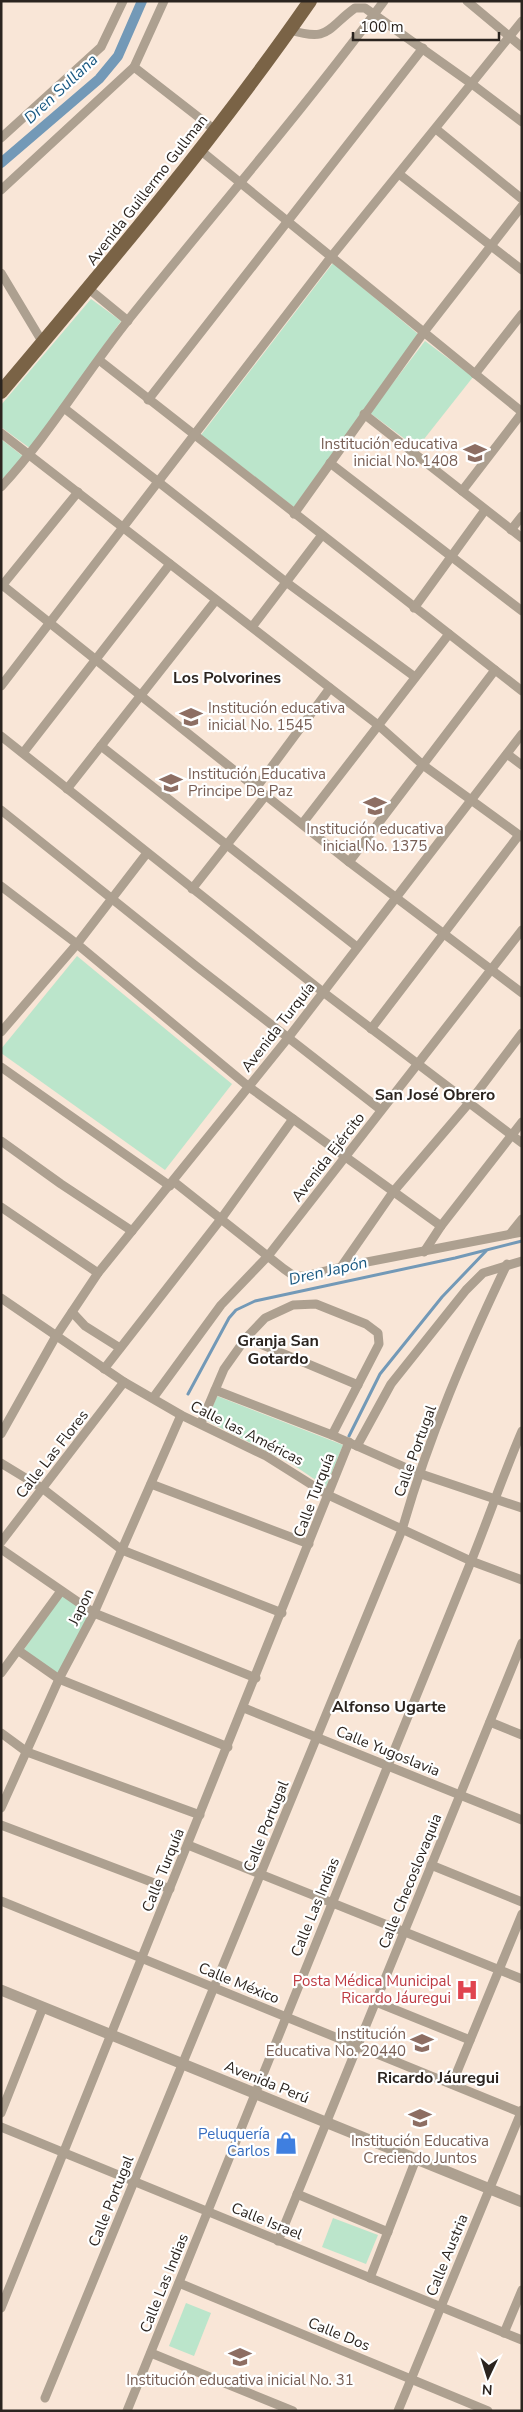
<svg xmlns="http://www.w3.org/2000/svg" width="523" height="2412" font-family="'Nunito Sans',sans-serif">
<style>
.green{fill:#bbe5cb}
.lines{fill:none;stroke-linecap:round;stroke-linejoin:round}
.stream{stroke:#7399b7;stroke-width:3}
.canal{stroke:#7399b7;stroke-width:10}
.minor{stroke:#ada090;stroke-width:9}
.tertiary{stroke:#ada090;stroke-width:11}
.primary{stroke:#7a6346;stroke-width:14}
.labels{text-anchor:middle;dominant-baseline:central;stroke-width:4.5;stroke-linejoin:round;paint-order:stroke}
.street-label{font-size:15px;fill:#2b241f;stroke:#fff}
.education-label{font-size:15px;fill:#785e54;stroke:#fff}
.health-label{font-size:15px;fill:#be3a42;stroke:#fff;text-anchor:end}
.shop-label{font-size:15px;fill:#366cbe;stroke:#fff;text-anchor:end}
.water-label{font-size:16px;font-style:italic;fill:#1b5a83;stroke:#fff}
.neighbourhood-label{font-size:16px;font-weight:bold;fill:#2b241f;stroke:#fff}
</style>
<rect width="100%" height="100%" fill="#f9e6d7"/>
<g class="green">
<polygon points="333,263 418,334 294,507 201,435"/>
<polygon points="91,299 121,321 31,449 1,427 1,405"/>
<polygon points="425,341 473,377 417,448 370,413"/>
<polygon points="1,439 24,457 1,480"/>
<polygon points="77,956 232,1084 165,1170 1,1053 1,1049"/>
<polygon points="217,1396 343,1445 326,1487 292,1464 207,1421"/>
<polygon points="62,1594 92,1614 59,1675 23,1651"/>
<polygon points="333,2218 378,2235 366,2264 322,2247"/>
<polygon points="186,2303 211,2313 194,2356 169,2346"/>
</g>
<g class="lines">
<g class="stream">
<polyline points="188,1394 229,1318 236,1310 255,1301 455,1258 522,1241"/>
<polyline points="349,1436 380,1374 442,1297 486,1251"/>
</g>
<polyline class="canal" points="1,163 99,79 118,56 142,1"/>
<g class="minor">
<polyline points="467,1 522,47"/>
<path d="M 290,30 C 330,42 326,29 355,8 L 365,8 L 472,84 L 522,122"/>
<polyline points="134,67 215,130"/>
<polyline points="436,129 522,199"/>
<polyline points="1,138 101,47 123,1"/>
<polyline points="200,150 522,412"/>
<polyline points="399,174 522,270"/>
<polyline points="1,190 134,67 164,1"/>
<polyline points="1,273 43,343"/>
<polyline points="89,289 128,321"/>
<polyline points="99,360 522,691"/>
<polyline points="475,374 522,314"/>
<polyline points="148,400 423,48"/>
<polyline points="64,408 286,582 415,677"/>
<polyline points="364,414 522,538"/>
<polyline points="1,433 378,725 423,765 522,837"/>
<polyline points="330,463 522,611"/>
<path d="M 1,487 C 49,435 85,374 129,319 C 214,213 303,110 384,1"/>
<polyline points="462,491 522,413"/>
<polyline points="294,514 424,332 522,206"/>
<polyline points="511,530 522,516"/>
<polyline points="1,584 349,862 522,993"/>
<polyline points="1,587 78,492"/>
<polyline points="414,608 485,510"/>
<polyline points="252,627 322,535"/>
<polyline points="1,686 331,257 522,21"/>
<polyline points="1,736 323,992 522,1143"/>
<polyline points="101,746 357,947"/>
<polyline points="23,753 170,564"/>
<polyline points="507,754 522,765"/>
<polyline points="256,788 330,688"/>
<polyline points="67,789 216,600"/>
<polyline points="1,810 196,966 381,1110"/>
<polyline points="302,824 449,634"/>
<polyline points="349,862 495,670"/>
<polyline points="1,886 77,944 249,1087 441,1226"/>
<polyline points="192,889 266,795"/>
<polyline points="371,1029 519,835"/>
<polyline points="1,1032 77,944 147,853"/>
<polyline points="1,1067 170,1186"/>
<polyline points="1,1141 61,1184 132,1231"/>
<polyline points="173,1181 284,1269 294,1276 305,1276 341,1267 522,1232"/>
<polyline points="1,1207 98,1273"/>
<polyline points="510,1234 522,1219"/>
<polyline points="424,1252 441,1226 522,1122"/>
<polyline points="341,1267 393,1192 469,1103 522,1033"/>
<polyline points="1,1298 124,1382 181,1415 266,1456 328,1495 471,1561 522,1580"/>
<polyline points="72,1312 85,1326 120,1348"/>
<polyline points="246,1338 358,1385"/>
<polyline points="104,1369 221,1219 293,1119"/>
<polyline points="215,1390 332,1435 418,1473 522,1508"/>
<polyline points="153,1398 221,1305 268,1256 522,930"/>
<polyline points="201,1423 224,1369 246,1338 265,1318 293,1305 316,1304 366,1324 378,1333 379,1344 332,1435"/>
<polyline points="1,1434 56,1336 98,1273 288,1038 522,734"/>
<polyline points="357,1446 391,1384 466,1290 483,1273 522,1261"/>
<polyline points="1,1463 42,1488 122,1550 282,1613"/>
<polyline points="151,1484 309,1544"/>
<polyline points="1,1542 124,1382"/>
<polyline points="1,1549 94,1613 256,1678"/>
<polyline points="19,1651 59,1679 228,1747"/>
<polyline points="1,1673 61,1591"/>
<polyline points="244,1708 522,1820"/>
<polyline points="490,1722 522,1735"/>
<polyline points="1,1733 27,1752 200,1815"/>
<polyline points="1,1808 59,1679 94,1613 181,1415"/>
<polyline points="1,1825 170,1889"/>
<polyline points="188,1845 522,1979"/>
<polyline points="431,1865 522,1902"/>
<polyline points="1,1901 522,2113"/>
<polyline points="376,2002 470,2040"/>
<polyline points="452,2084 522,1914"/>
<polyline points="1,2113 43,2007"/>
<polyline points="1,2127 522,2340"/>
<polyline points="297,2194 388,2232"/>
<polyline points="278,2241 522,1643"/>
<polyline points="370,2278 416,2159"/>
<polyline points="179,2283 488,2411"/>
<polyline points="1,2308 349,1442"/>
<polyline points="504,2333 522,2290"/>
<polyline points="151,2353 293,2411"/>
<path d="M 45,2398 L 402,1530 C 428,1438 466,1350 507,1264"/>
<path d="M 127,2411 C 241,2128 355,1846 470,1564 C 488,1520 503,1475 522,1431"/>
<polyline points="398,2411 522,2110"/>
</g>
<polyline class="tertiary" points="1,1990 522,2202"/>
<path class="primary" d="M 1,392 C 108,265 215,138 310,1"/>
</g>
<defs>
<symbol id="school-bare" viewBox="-9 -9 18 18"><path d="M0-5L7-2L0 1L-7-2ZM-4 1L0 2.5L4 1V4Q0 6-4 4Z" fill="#8d6e63" stroke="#fff" stroke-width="2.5" paint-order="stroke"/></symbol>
<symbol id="hospital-bare" viewBox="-9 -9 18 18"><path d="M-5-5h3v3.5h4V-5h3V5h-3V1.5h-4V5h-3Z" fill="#e0444e" stroke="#fff" stroke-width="2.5" paint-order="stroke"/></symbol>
<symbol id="shop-bare" viewBox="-9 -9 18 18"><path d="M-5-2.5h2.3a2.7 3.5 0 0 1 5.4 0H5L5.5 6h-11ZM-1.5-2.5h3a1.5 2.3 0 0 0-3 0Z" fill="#3f7fe0" stroke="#fff" stroke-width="2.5" paint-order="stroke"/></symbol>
</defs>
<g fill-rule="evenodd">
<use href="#school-bare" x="459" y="437" width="32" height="32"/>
<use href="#school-bare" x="175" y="701" width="32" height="32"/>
<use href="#school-bare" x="155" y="767" width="32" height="32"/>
<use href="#school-bare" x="359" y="790" width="32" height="32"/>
<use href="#hospital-bare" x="451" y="1974" width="32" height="32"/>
<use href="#school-bare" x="406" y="2027" width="32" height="32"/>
<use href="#school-bare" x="404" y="2102" width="32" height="32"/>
<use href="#shop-bare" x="270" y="2127" width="32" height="32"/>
<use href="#school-bare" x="224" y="2341" width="32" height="32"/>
</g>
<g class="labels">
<g class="street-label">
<text transform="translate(147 190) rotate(-52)">Avenida Guillermo Gullman</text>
<text transform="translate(278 1027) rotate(-52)">Avenida Turquía</text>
<text transform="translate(328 1157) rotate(-52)">Avenida Ejército</text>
<text transform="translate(247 1433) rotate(27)">Calle las Américas</text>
<text transform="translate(415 1451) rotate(-70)">Calle Portugal</text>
<text transform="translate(52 1454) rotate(-52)">Calle Las Flores</text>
<text transform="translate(314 1495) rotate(-69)">Calle Turquía</text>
<text transform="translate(81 1607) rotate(-64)">Japon</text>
<text transform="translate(388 1751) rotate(22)">Calle Yugoslavia</text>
<text transform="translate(266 1826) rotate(-68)">Calle Portugal</text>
<text transform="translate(163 1870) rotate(-68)">Calle Turquía</text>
<text transform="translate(410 1881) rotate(-68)">Calle Checoslovaquia</text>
<text transform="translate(315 1907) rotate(-68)">Calle Las Indias</text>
<text transform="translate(239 1983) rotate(22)">Calle México</text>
<text transform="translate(267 2082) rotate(22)">Avenida Perú</text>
<text transform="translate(111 2201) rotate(-68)">Calle Portugal</text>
<text transform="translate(267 2221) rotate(22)">Calle Israel</text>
<text transform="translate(447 2255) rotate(-68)">Calle Austria</text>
<text transform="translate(164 2283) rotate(-68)">Calle Las Indias</text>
<text transform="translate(339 2334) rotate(22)">Calle Dos</text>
</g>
<g class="education-label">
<text x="458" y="444" text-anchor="end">Institución educativa<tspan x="458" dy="17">inicial No. 1408</tspan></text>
<text x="208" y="708" text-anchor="start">Institución educativa<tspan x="208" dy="17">inicial No. 1545</tspan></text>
<text x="188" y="774" text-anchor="start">Institución Educativa<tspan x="188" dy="17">Principe De Paz</tspan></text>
<text x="375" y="829">Institución educativa<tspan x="375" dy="17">inicial No. 1375</tspan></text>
<text x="406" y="2034" text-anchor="end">Institución<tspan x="406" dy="17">Educativa No. 20440</tspan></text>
<text x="420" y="2141">Institución Educativa<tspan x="420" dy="17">Creciendo Juntos</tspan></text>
<text x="240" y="2380">Institución educativa inicial No. 31</text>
</g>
<g class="health-label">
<text x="451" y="1981">Posta Médica Municipal<tspan x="451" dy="17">Ricardo Jáuregui</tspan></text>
</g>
<g class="shop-label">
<text x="270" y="2134">Peluquería<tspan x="270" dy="17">Carlos</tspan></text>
</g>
<g class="water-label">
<text transform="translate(61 89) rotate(-43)">Dren Sullana</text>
<text transform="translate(328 1271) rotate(-13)">Dren Japón</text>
</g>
<g class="neighbourhood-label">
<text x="227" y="678">Los Polvorines</text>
<text x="435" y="1095">San José Obrero</text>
<text x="278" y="1341">Granja San<tspan x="278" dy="18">Gotardo</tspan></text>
<text x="389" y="1707">Alfonso Ugarte</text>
<text x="438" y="2078">Ricardo Jáuregui</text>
</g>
</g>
<rect width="523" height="2412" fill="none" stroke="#2b241f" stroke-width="5"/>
<g transform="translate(488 2377) rotate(184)" stroke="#ffffff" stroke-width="4" paint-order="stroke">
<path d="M0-4L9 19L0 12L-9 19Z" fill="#2b241f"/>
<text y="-8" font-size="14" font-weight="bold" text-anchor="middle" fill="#2b241f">N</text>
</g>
<path d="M353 32v8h146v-8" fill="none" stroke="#2b241f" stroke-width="2.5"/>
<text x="360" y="32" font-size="15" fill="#2b241f" stroke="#ffffff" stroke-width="4" paint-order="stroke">100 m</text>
</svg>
